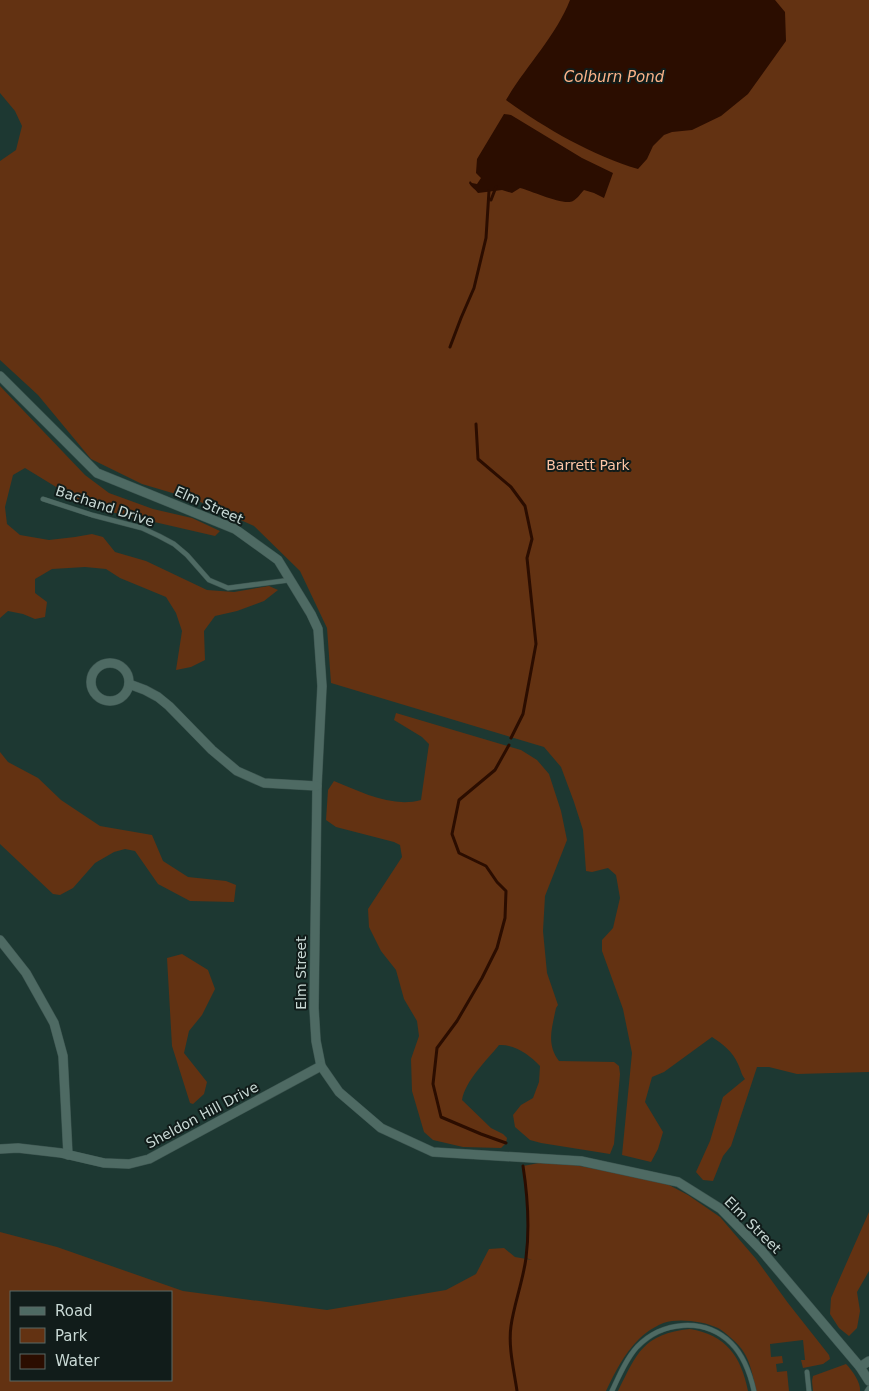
<svg xmlns="http://www.w3.org/2000/svg" width="869" height="1391" font-family="'DejaVu Sans',sans-serif">
<style>
.green{fill:#633212;fill-rule:evenodd}
.water{fill:#2b0d00}
.lines{fill:none;stroke-linecap:round;stroke-linejoin:round}
.stream{stroke:#2b0d00;stroke-width:3}
.lane-casing{stroke:#3b534e;stroke-width:5.5}
.street-casing{stroke:#3b534e;stroke-width:10}
.lane{stroke:#4e6a63;stroke-width:4.5}
.street{stroke:#4e6a63;stroke-width:9}
.labels{text-anchor:middle;dominant-baseline:central;stroke-width:4;stroke-linejoin:round;paint-order:stroke}
.park-label{font-size:14px;fill:#fdc5a6;stroke:#111c1a}
.street-label{font-size:14px;fill:#c9d9d5;stroke:#111c1a}
.water-label{font-size:15px;font-style:italic;fill:#fcb389;stroke:#111c1a}
</style>
<rect width="100%" height="100%" fill="#1d3832"/>
<g class="green">
<path d="M 0,0 L 869,0 L 869,1072 L 797,1074 L 769,1067 L 757,1067 L 731,1146 L 723,1156 L 713,1181 L 703,1180 L 696,1172 L 710,1141 L 723,1097 L 745,1079 C 741,1074 741,1070 738,1064 C 733,1052 723,1044 712,1037 L 664,1072 L 652,1077 L 645,1102 L 663,1132 L 658,1149 L 651,1162 L 622,1155 L 632,1053 L 623,1009 L 602,951 L 602,940 L 613,928 L 620,898 L 616,875 L 608,868 L 592,872 L 586,871 L 583,830 L 574,802 L 561,767 L 544,747 L 331,683 L 327,628 L 300,571 L 254,526 L 196,500 L 142,484 L 91,459 L 38,395 L 0,360 L 0,161 L 16,150 L 22,126 L 15,111 L 0,93 Z"/>
<polygon points="0,386 85,475 109,493 153,509 192,518 220,531 215,536 111,512 79,501 25,468 13,475 5,507 7,524 20,535 49,540 75,537 92,534 103,537 115,552 146,561 207,590 234,592 269,586 278,590 264,601 237,611 215,616 204,631 205,660 191,667 176,670 182,631 176,613 166,597 120,578 106,569 85,567 52,569 35,579 35,593 47,602 45,617 35,619 23,614 8,611 0,618"/>
<path d="M 396,713 L 521,750 L 537,760 L 549,774 L 561,811 L 567,840 L 545,896 L 543,931 L 547,973 L 558,1005 L 556,1008 C 552,1028 546,1044 559,1061 L 614,1062 L 619,1066 L 620,1074 L 614,1144 L 610,1154 L 541,1143 L 530,1140 L 515,1127 L 513,1115 L 521,1105 L 533,1098 L 539,1082 L 540,1066 C 530,1055 514,1044 499,1045 C 487,1060 465,1081 462,1100 L 491,1128 L 503,1134 L 507,1138 L 506,1143 L 501,1148 L 463,1147 L 433,1140 L 424,1132 L 412,1091 L 411,1059 L 419,1036 L 417,1021 L 404,999 L 396,970 L 381,951 L 369,927 L 368,909 L 402,857 L 400,845 L 394,842 L 336,827 L 326,820 L 328,790 L 334,781 C 361,792 392,808 421,800 L 429,744 L 422,737 L 394,720 Z"/>
<polygon points="0,752 8,762 38,778 61,800 100,826 152,835 163,861 188,877 226,881 236,885 234,902 190,901 158,884 135,851 125,849 114,852 95,863 73,888 60,895 53,894 0,844"/>
<polygon points="182,954 208,970 215,989 202,1015 189,1031 184,1053 207,1082 204,1094 193,1104 190,1103 172,1046 167,958"/>
<path d="M 539,1163 L 569,1164 L 639,1177 L 669,1185 L 688,1195 L 720,1217 L 756,1259 L 788,1303 L 829,1355 L 830,1359 L 823,1364 L 803,1368 L 801,1360 L 805,1360 L 803,1340 L 770,1344 L 771,1357 L 782,1356 L 783,1363 L 776,1364 L 777,1372 L 787,1371 L 789,1391 L 756,1391 C 753,1377 751,1363 743,1351 C 739,1344 725,1332 718,1328 C 706,1322 685,1319 672,1321 C 661,1322 647,1331 639,1339 C 624,1354 615,1372 606,1391 L 0,1391 L 0,1232 L 57,1247 L 183,1291 L 327,1310 L 446,1290 L 476,1274 L 489,1249 L 504,1248 L 515,1257 L 532,1260 L 526,1258 L 529,1223 L 523,1166 ZM 11,1292 L 171,1292 L 171,1380 L 11,1380 Z"/>
<polygon points="869,1212 869,1271 857,1292 860,1311 857,1328 849,1336 839,1328 830,1314 831,1298"/>
<path d="M 690,1329 C 726,1335 741,1356 748,1391 L 618,1391 C 637,1353 643,1334 690,1329 Z"/>
<path d="M 846,1364 C 852,1370 861,1383 860,1391 L 813,1391 L 812,1381 L 813,1376 Z"/>
</g>
<g class="water">
<path d="M 570,0 L 775,0 L 785,12 L 786,41 L 748,94 L 721,116 L 692,130 L 672,132 L 664,135 L 653,146 L 647,159 L 638,169 C 593,156 543,127 506,100 C 526,66 556,36 570,0 Z"/>
<path d="M 504,114 L 511,115 L 582,158 L 613,173 L 604,198 L 594,193 L 584,190 C 581,193 577,199 573,201 C 564,206 532,191 520,188 L 512,193 L 502,190 L 478,193 C 475,189 471,187 469,183 L 470,181 L 472,183 L 477,184 L 481,178 L 476,173 L 477,159 Z"/>
</g>
<g class="lines">
<g class="stream">
<polyline points="491,200 496,187"/>
<polyline points="450,347 461,318 474,288 486,238 489,191"/>
<polyline points="476,424 478,459 511,487 525,506 532,539 527,558 536,644 523,714 511,738"/>
<polyline points="506,1143 481,1134 441,1117 433,1084 437,1048 457,1021 482,978 497,948 505,918 506,891 497,882 486,866 459,853 452,834 459,800 495,770 509,745"/>
<path d="M 517,1391 C 514,1370 508,1347 511,1326 C 514,1304 523,1281 526,1258 C 530,1226 528,1198 523,1166"/>
</g>
<defs>
<g id="lane">
<polyline points="43,499 92,515 142,528 159,536 174,544 187,555 209,580 228,588 290,580"/>
<polyline points="807,1372 809,1391"/>
<path d="M 612,1391 C 619,1376 626,1359 637,1347 C 662,1321 704,1317 731,1343 C 744,1356 750,1373 754,1391"/>
<polyline points="867,1391 869,1388"/>
</g>
<g id="street">
<polyline points="0,376 97,473 235,529 278,560 311,614 318,629 322,686 317,786 314,1008 316,1041 321,1066 339,1092 381,1128 433,1152 581,1161 678,1182 721,1209 761,1250 860,1367 869,1381"/>
<circle cx="110" cy="682" r="19"/>
<polyline points="129,684 145,690 158,697 169,706 212,750 237,771 264,783 317,786"/>
<polyline points="0,940 26,973 54,1023 63,1056 68,1155"/>
<polyline points="0,1149 18,1148 61,1153 104,1163 129,1164 149,1159 321,1066"/>
<polyline points="860,1367 869,1361"/>
</g>
</defs>
<use href="#lane" class="lane-casing"/>
<use href="#street" class="street-casing"/>
<use href="#lane" class="lane"/>
<use href="#street" class="street"/>
</g>
<g class="labels">
<g class="park-label">
<text x="588" y="465">Barrett Park</text>
</g>
<g class="street-label">
<text transform="translate(209 505) rotate(24)">Elm Street</text>
<text transform="translate(105 506) rotate(18)">Bachand Drive</text>
<text transform="translate(301 973) rotate(-90)">Elm Street</text>
<text transform="translate(202 1115) rotate(-28)">Sheldon Hill Drive</text>
<text transform="translate(753 1225) rotate(45)">Elm Street</text>
</g>
<g class="water-label">
<text x="614" y="77">Colburn Pond</text>
</g>
</g>
<rect x="10" y="1291" width="162" height="90" fill="#111c1a" stroke="#5b6865"/>
<rect x="20" y="1307" width="25" height="8" fill="#4e6a63" stroke="#5b6865"/>
<text x="55" y="1316" font-size="15" fill="#c9d9d5">Road</text>
<rect x="20" y="1328" width="25" height="15" fill="#633212" stroke="#5b6865"/>
<text x="55" y="1341" font-size="15" fill="#c9d9d5">Park</text>
<rect x="20" y="1354" width="25" height="15" fill="#2b0d00" stroke="#5b6865"/>
<text x="55" y="1366" font-size="15" fill="#c9d9d5">Water</text>
</svg>
